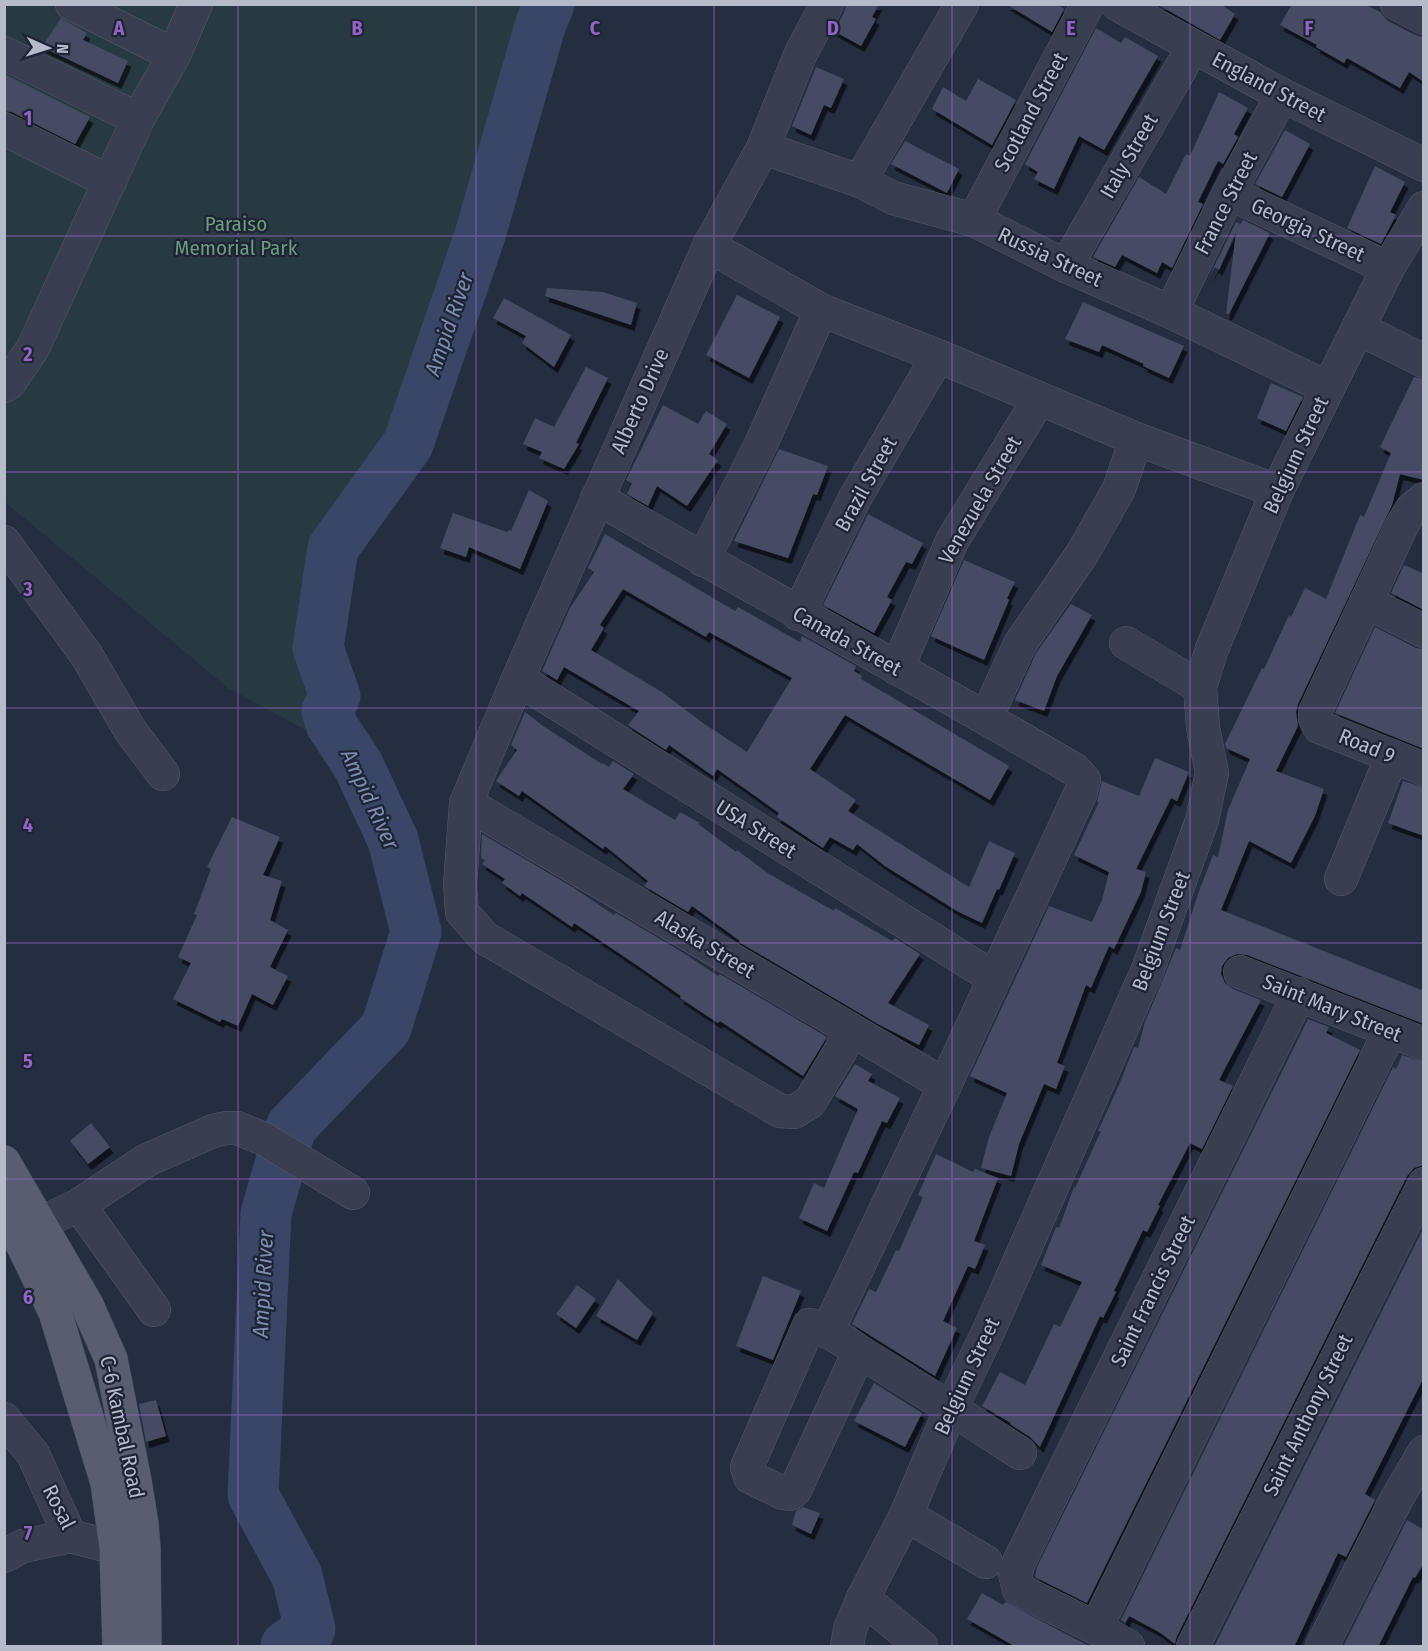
<svg xmlns="http://www.w3.org/2000/svg" width="1428" height="1651" font-family="'Fira Sans Condensed',sans-serif">
<style>
.green{fill:#273a41}
.lines{fill:none;stroke-linecap:round;stroke-linejoin:round}
.river{stroke:#394667;stroke-width:51}
.building{fill:#444c62;fill-rule:evenodd;filter:url(#shadow)}
.minor-casing{stroke:#545a6a;stroke-width:34}
.major-casing{stroke:#434859;stroke-width:34}
.minor{stroke:#393f50;stroke-width:33}
.major{stroke:#575e70;stroke-width:33}
.grid{fill:none;stroke:#9365c3;stroke-width:1.5;stroke-opacity:0.55}
.labels{text-anchor:middle;dominant-baseline:central;stroke-width:4.5;stroke-linejoin:round;paint-order:stroke}
.street-label{font-size:21px;fill:#b6bbca;stroke:#1e2435}
.park-label{font-size:21px;fill:#6d9b7e;stroke:#1e2435}
.water-label{font-size:22px;font-style:italic;fill:#7d8db2;stroke:#1e2435}
.grid-label{font-size:20px;text-anchor:middle;font-weight:bold;fill:#9365c3;stroke:#1e2435;stroke-width:4.5;stroke-linejoin:round;paint-order:stroke}
</style>
<defs>
<filter id="shadow"><feDropShadow dx="3.5" dy="6" stdDeviation="0" flood-color="#0009"/></filter>
</defs>
<rect width="100%" height="100%" fill="#252d40"/>
<polygon class="green" points="4,5 549,5 541,23 480,235 408,444 333,548 318,648 335,696 311,733 228,688 5,502"/>
<g class="lines">
<polyline class="river" points="286,1646 310,1629 297,1576 253,1495 266,1213 291,1127 386,1028 416,932 393,840 358,765 331,724 327,711 335,696 318,648 333,548 408,444 480,235 541,23 549,4"/>
</g>
<g class="building">
<polygon points="846,4 879,4 872,17 876,19 861,46 834,31 844,13"/>
<polygon points="1006,4 1056,4 1064,9 1052,32"/>
<polygon points="1157,4 1220,4 1235,14 1220,40"/>
<polygon points="1292,4 1364,4 1380,12 1388,21 1415,35 1424,37 1424,82 1409,72 1400,88 1347,58 1344,63 1316,47 1317,45 1280,25"/>
<polygon points="61,18 87,33 83,40 128,61 118,83 42,47"/>
<polygon points="1096,28 1121,43 1125,37 1158,56 1104,150 1079,136 1054,189 1034,179 1038,172 1025,164"/>
<polygon points="816,67 844,79 831,108 824,105 811,135 792,126"/>
<polygon points="4,74 90,117 75,144 12,112 4,111"/>
<polygon points="978,79 1016,100 992,145 932,109 943,87 966,101"/>
<polygon points="1219,92 1248,108 1234,134 1238,137 1223,164 1218,161 1198,202 1203,204 1172,268 1162,262 1157,273 1122,255 1115,267 1093,257 1139,177 1166,194 1186,154 1190,156"/>
<polygon points="1285,130 1310,144 1282,197 1255,184"/>
<polygon points="905,141 959,169 947,193 891,164"/>
<polygon points="1375,166 1405,182 1390,212 1396,215 1381,244 1347,228"/>
<polygon points="1243,220 1270,233 1229,314 1226,314 1236,232 1219,270 1215,267 1208,279 1236,222 1240,224 1238,228"/>
<polygon points="547,288 603,292 637,303 631,325 545,296"/>
<polygon points="737,295 780,317 749,378 706,355"/>
<polygon points="504,298 571,335 554,367 522,343 526,336 493,318"/>
<polygon points="1083,302 1184,346 1169,378 1143,366 1144,364 1102,345 1099,352 1065,339"/>
<polygon points="586,367 608,378 576,443 579,444 564,469 539,458 542,452 523,444 535,418 554,427"/>
<polygon points="1414,377 1424,379 1424,480 1400,474 1392,505 1298,704 1296,712 1298,726 1276,771 1324,789 1315,816 1291,863 1249,841 1221,910 1424,991 1424,1024 1247,955 1237,954 1228,958 1222,966 1221,974 1225,983 1233,989 1261,1000 1219,1080 1233,1086 1202,1149 1190,1143 1158,1205 1160,1206 1147,1232 1143,1230 1114,1291 1116,1292 1103,1318 1100,1316 1040,1447 1030,1437 1010,1424 1011,1423 982,1406 1000,1372 1025,1385 1054,1324 1060,1327 1082,1282 1041,1265 1056,1227 1059,1228 1074,1187 1075,1188 1101,1131 1098,1131 1119,1085 1134,1047 1138,1048 1145,1022 1176,948 1180,950 1199,891 1213,855 1218,857 1228,810 1250,759 1226,748 1225,744 1262,668 1264,669 1289,615 1291,617 1305,588 1326,599 1360,515 1364,517 1391,453 1380,447"/>
<polygon points="1271,383 1303,397 1286,431 1257,418"/>
<polygon points="663,405 698,424 706,411 727,424 709,454 718,460 687,506 657,486 648,506 627,494 632,483 626,480"/>
<polygon points="779,449 828,466 817,495 813,494 788,558 734,541"/>
<polygon points="529,490 548,501 520,569 469,547 466,557 440,548 453,513 507,532 509,530 511,531"/>
<polygon points="868,514 923,543 912,564 906,562 887,597 892,600 874,633 823,605"/>
<path d="M 605,534 L 735,611 L 738,607 L 800,642 L 802,636 L 856,666 L 854,671 L 862,676 L 861,679 L 1009,766 L 990,800 L 845,715 L 810,769 L 856,800 L 848,811 L 969,887 L 989,841 L 1015,853 L 999,890 L 997,889 L 982,923 L 957,911 L 885,866 L 857,844 L 853,850 L 830,837 L 823,848 L 777,817 L 779,813 L 717,769 L 713,776 L 669,745 L 666,750 L 635,730 L 628,725 L 639,711 L 564,667 L 557,680 L 542,671 L 570,608 L 594,572 L 588,568 ZM 623,589 L 706,637 L 709,632 L 792,678 L 747,752 L 703,723 L 662,692 L 591,650 L 604,628 L 600,625 Z"/>
<polygon points="964,560 1015,582 1007,598 1009,600 984,660 931,636"/>
<polygon points="1404,565 1424,574 1424,610 1391,593"/>
<polygon points="1071,604 1092,615 1057,676 1044,711 1015,700 1036,653"/>
<polygon points="1375,627 1416,648 1424,649 1424,749 1335,713"/>
<polygon points="525,712 543,726 602,764 603,763 609,767 613,761 634,774 623,789 675,820 680,812 700,823 698,824 736,852 737,850 769,874 834,911 835,908 892,941 895,938 920,954 888,1003 929,1025 919,1045 878,1024 739,942 740,941 692,906 688,912 644,886 648,881 605,846 603,849 522,791 519,796 496,781 517,750 511,745"/>
<polygon points="1155,758 1189,772 1177,801 1171,798 1136,869 1146,872 1141,892 1114,949 1109,946 1091,988 1086,985 1057,1063 1065,1066 1056,1089 1044,1084 1019,1144 1011,1176 981,1168 989,1137 1007,1093 970,1076 1049,906 1092,922 1102,900 1109,872 1074,855 1099,802 1097,802 1102,781 1139,796"/>
<polygon points="1403,781 1424,787 1424,836 1388,823"/>
<polygon points="232,817 280,837 263,875 282,881 270,920 288,930 270,967 288,976 273,1005 252,994 238,1026 222,1019 220,1022 173,999 191,963 178,957 197,915 194,914 211,869 207,867"/>
<polygon points="482,834 574,888 614,915 616,913 682,952 718,976 720,974 827,1037 803,1076 720,1021 718,1023 680,998 681,996 638,966 574,923 572,927 522,893 520,896 502,883 505,879 482,864 485,860 481,858"/>
<polygon points="1308,1019 1329,1027 1326,1033 1360,1050 1087,1603 1035,1577 1037,1567"/>
<polygon points="1402,1055 1424,1062 1424,1165 1414,1168 1407,1176 1176,1638 1175,1644 1159,1632 1129,1616 1125,1623 1121,1620 1393,1067 1396,1069"/>
<polygon points="855,1064 872,1074 868,1081 900,1098 887,1123 882,1121 858,1173 854,1172 827,1231 799,1218 814,1183 824,1188 858,1109 835,1096"/>
<polygon points="91,1123 110,1147 88,1164 70,1141"/>
<polygon points="936,1154 973,1172 975,1169 998,1178 974,1241 985,1245 975,1269 968,1266 943,1321 957,1328 935,1376 852,1324 869,1289 876,1292 896,1250 899,1251 923,1197 918,1195"/>
<polygon points="1424,1227 1424,1377 1365,1494 1375,1500 1346,1557 1338,1553 1294,1647 1214,1647"/>
<polygon points="763,1276 801,1291 773,1360 736,1346"/>
<polygon points="618,1279 653,1313 637,1340 596,1316"/>
<polygon points="577,1285 596,1299 576,1328 556,1314"/>
<polygon points="874,1383 922,1413 905,1447 854,1421"/>
<polygon points="156,1400 166,1436 146,1442 139,1404"/>
<polygon points="803,1507 820,1513 811,1534 792,1525 796,1511"/>
<polygon points="1407,1520 1424,1530 1424,1563 1415,1578 1413,1577 1378,1647 1343,1647"/>
<polygon points="982,1593 1003,1605 1005,1602 1091,1647 1016,1647 967,1619"/>
</g>
<g class="lines">
<defs>
<g id="minor">
<polyline points="72,4 174,55"/>
<polyline points="827,4 801,53 763,148 709,246 518,679 466,803 460,885 462,912 485,938 780,1111 794,1112 810,1102 852,1031"/>
<polyline points="1117,4 1282,95 1424,165"/>
<polyline points="1397,4 1424,18"/>
<polyline points="4,53 138,119"/>
<polyline points="4,129 110,182"/>
<polyline points="763,148 860,181 893,198 974,220 1066,266 1171,312 1328,388"/>
<polyline points="860,181 962,4"/>
<polyline points="1229,193 1388,268"/>
<polyline points="974,220 1088,4"/>
<polyline points="709,246 821,310 938,356 1136,439 1277,491"/>
<polyline points="1066,266 1193,47"/>
<polyline points="1171,312 1229,193 1282,95"/>
<polyline points="1358,328 1424,361"/>
<polyline points="4,386 10,382 33,348 138,119 174,55 196,4"/>
<path d="M 597,498 C 756,590 917,677 1075,770 L 1084,780 L 1081,792 L 945,1085 L 827,1332"/>
<polyline points="1424,499 1411,510 1402,525 1315,712 1315,719 1319,727 1424,769"/>
<polyline points="4,542 87,656 130,730 163,774"/>
<polyline points="703,560 761,444 821,310"/>
<polyline points="1366,602 1424,631"/>
<polyline points="798,614 855,498 938,356"/>
<polyline points="1126,643 1200,687"/>
<polyline points="897,669 952,541 1039,399"/>
<polyline points="518,679 994,978"/>
<polyline points="986,718 1020,644 1082,554 1119,489 1136,439"/>
<polyline points="466,803 945,1085"/>
<polyline points="1341,879 1392,756"/>
<polyline points="1240,972 1424,1044"/>
<polyline points="79,1205 154,1310"/>
<polyline points="41,1223 79,1205 147,1160 213,1131 226,1128 237,1128 264,1139 353,1193"/>
<path d="M 859,1352 L 795,1490 L 790,1494 L 783,1493 L 750,1477 L 747,1467 L 809,1325 C 825,1326 851,1346 865,1355 C 917,1387 969,1420 1020,1453"/>
<polyline points="4,1419 33,1454 70,1536 116,1548 141,1548"/>
<polyline points="906,1515 986,1562"/>
<polyline points="4,1556 23,1546 70,1536"/>
<polyline points="863,1598 921,1646"/>
<polyline points="1096,1628 1390,1031"/>
<polyline points="847,1646 850,1629 863,1598 906,1515 951,1409 989,1330 1148,969 1202,820 1212,773 1203,728 1200,687 1212,649 1277,491 1388,268 1424,208"/>
<polyline points="1128,1646 1096,1628 1019,1590 1015,1574 1020,1560 1299,994"/>
<polyline points="1193,1646 1424,1184"/>
<polyline points="1322,1646 1396,1500 1424,1452"/>
</g>
<g id="major">
<polyline points="4,1162 87,1305 111,1359 135,1481 142,1524 144,1548 145,1646"/>
<polyline points="4,1215 22,1244 55,1312 107,1483 116,1548 119,1646"/>
</g>
</defs>
<use href="#minor" class="minor-casing"/>
<use href="#major" class="major-casing"/>
<use href="#minor" class="minor"/>
<use href="#major" class="major"/>
</g>
<path class="grid" d="M 238,4 L 238,1646M 476,4 L 476,1646M 714,4 L 714,1646M 952,4 L 952,1646M 1190,4 L 1190,1646M 4,236 L 1424,236M 4,472 L 1424,472M 4,708 L 1424,708M 4,943 L 1424,943M 4,1179 L 1424,1179M 4,1415 L 1424,1415"/>
<g class="labels">
<g class="street-label">
<text transform="translate(1269 87) rotate(28)">England Street</text>
<text transform="translate(1031 112) rotate(-62)">Scotland Street</text>
<text transform="translate(1129 156) rotate(-60)">Italy Street</text>
<text transform="translate(1226 203) rotate(-63)">France Street</text>
<text transform="translate(1308 230) rotate(25)">Georgia Street</text>
<text transform="translate(1050 257) rotate(25)">Russia Street</text>
<text transform="translate(640 401) rotate(-66)">Alberto Drive</text>
<text transform="translate(1296 455) rotate(-65)">Belgium Street</text>
<text transform="translate(866 484) rotate(-61)">Brazil Street</text>
<text transform="translate(980 500) rotate(-60)">Venezuela Street</text>
<text transform="translate(847 641) rotate(29)">Canada Street</text>
<text transform="translate(1367 746) rotate(22)">Road 9</text>
<text transform="translate(756 829) rotate(32)">USA Street</text>
<text transform="translate(1161 931) rotate(-69)">Belgium Street</text>
<text transform="translate(705 944) rotate(31)">Alaska Street</text>
<text transform="translate(1332 1008) rotate(22)">Saint Mary Street</text>
<text transform="translate(1153 1291) rotate(-64)">Saint Francis Street</text>
<text transform="translate(967 1376) rotate(-65)">Belgium Street</text>
<text transform="translate(1308 1415) rotate(-64)">Saint Anthony Street</text>
<text transform="translate(122 1427) rotate(78)">C-6 Kambal Road</text>
<text transform="translate(59 1507) rotate(63)">Rosal</text>
</g>
<g class="park-label">
<text x="236" y="224">Paraiso<tspan x="236" dy="24">Memorial Park</tspan></text>
</g>
<g class="water-label">
<text transform="translate(449 324) rotate(-71)">Ampid River</text>
<text transform="translate(370 799) rotate(65)">Ampid River</text>
<text transform="translate(263 1284) rotate(-87)">Ampid River</text>
</g>
</g>
<g class="grid-label">
<text x="119" y="35">A</text>
<text x="357" y="35">B</text>
<text x="595" y="35">C</text>
<text x="833" y="35">D</text>
<text x="1071" y="35">E</text>
<text x="1309" y="35">F</text>
<text x="28" y="125">1</text>
<text x="28" y="361">2</text>
<text x="28" y="596">3</text>
<text x="28" y="832">4</text>
<text x="28" y="1068">5</text>
<text x="28" y="1304">6</text>
<text x="28" y="1540">7</text>
</g>
<rect width="1428" height="1651" fill="none" stroke="#b6bbca" stroke-width="12"/>
<g transform="translate(48 48) rotate(93)" stroke="#1e2435" stroke-width="4.5" paint-order="stroke">
<path d="M0-4.5L10 22L0 15L-10 22Z" fill="#b6bbca"/>
<text y="-9" font-size="16" font-weight="bold" text-anchor="middle" fill="#b6bbca">N</text>
</g>
</svg>
